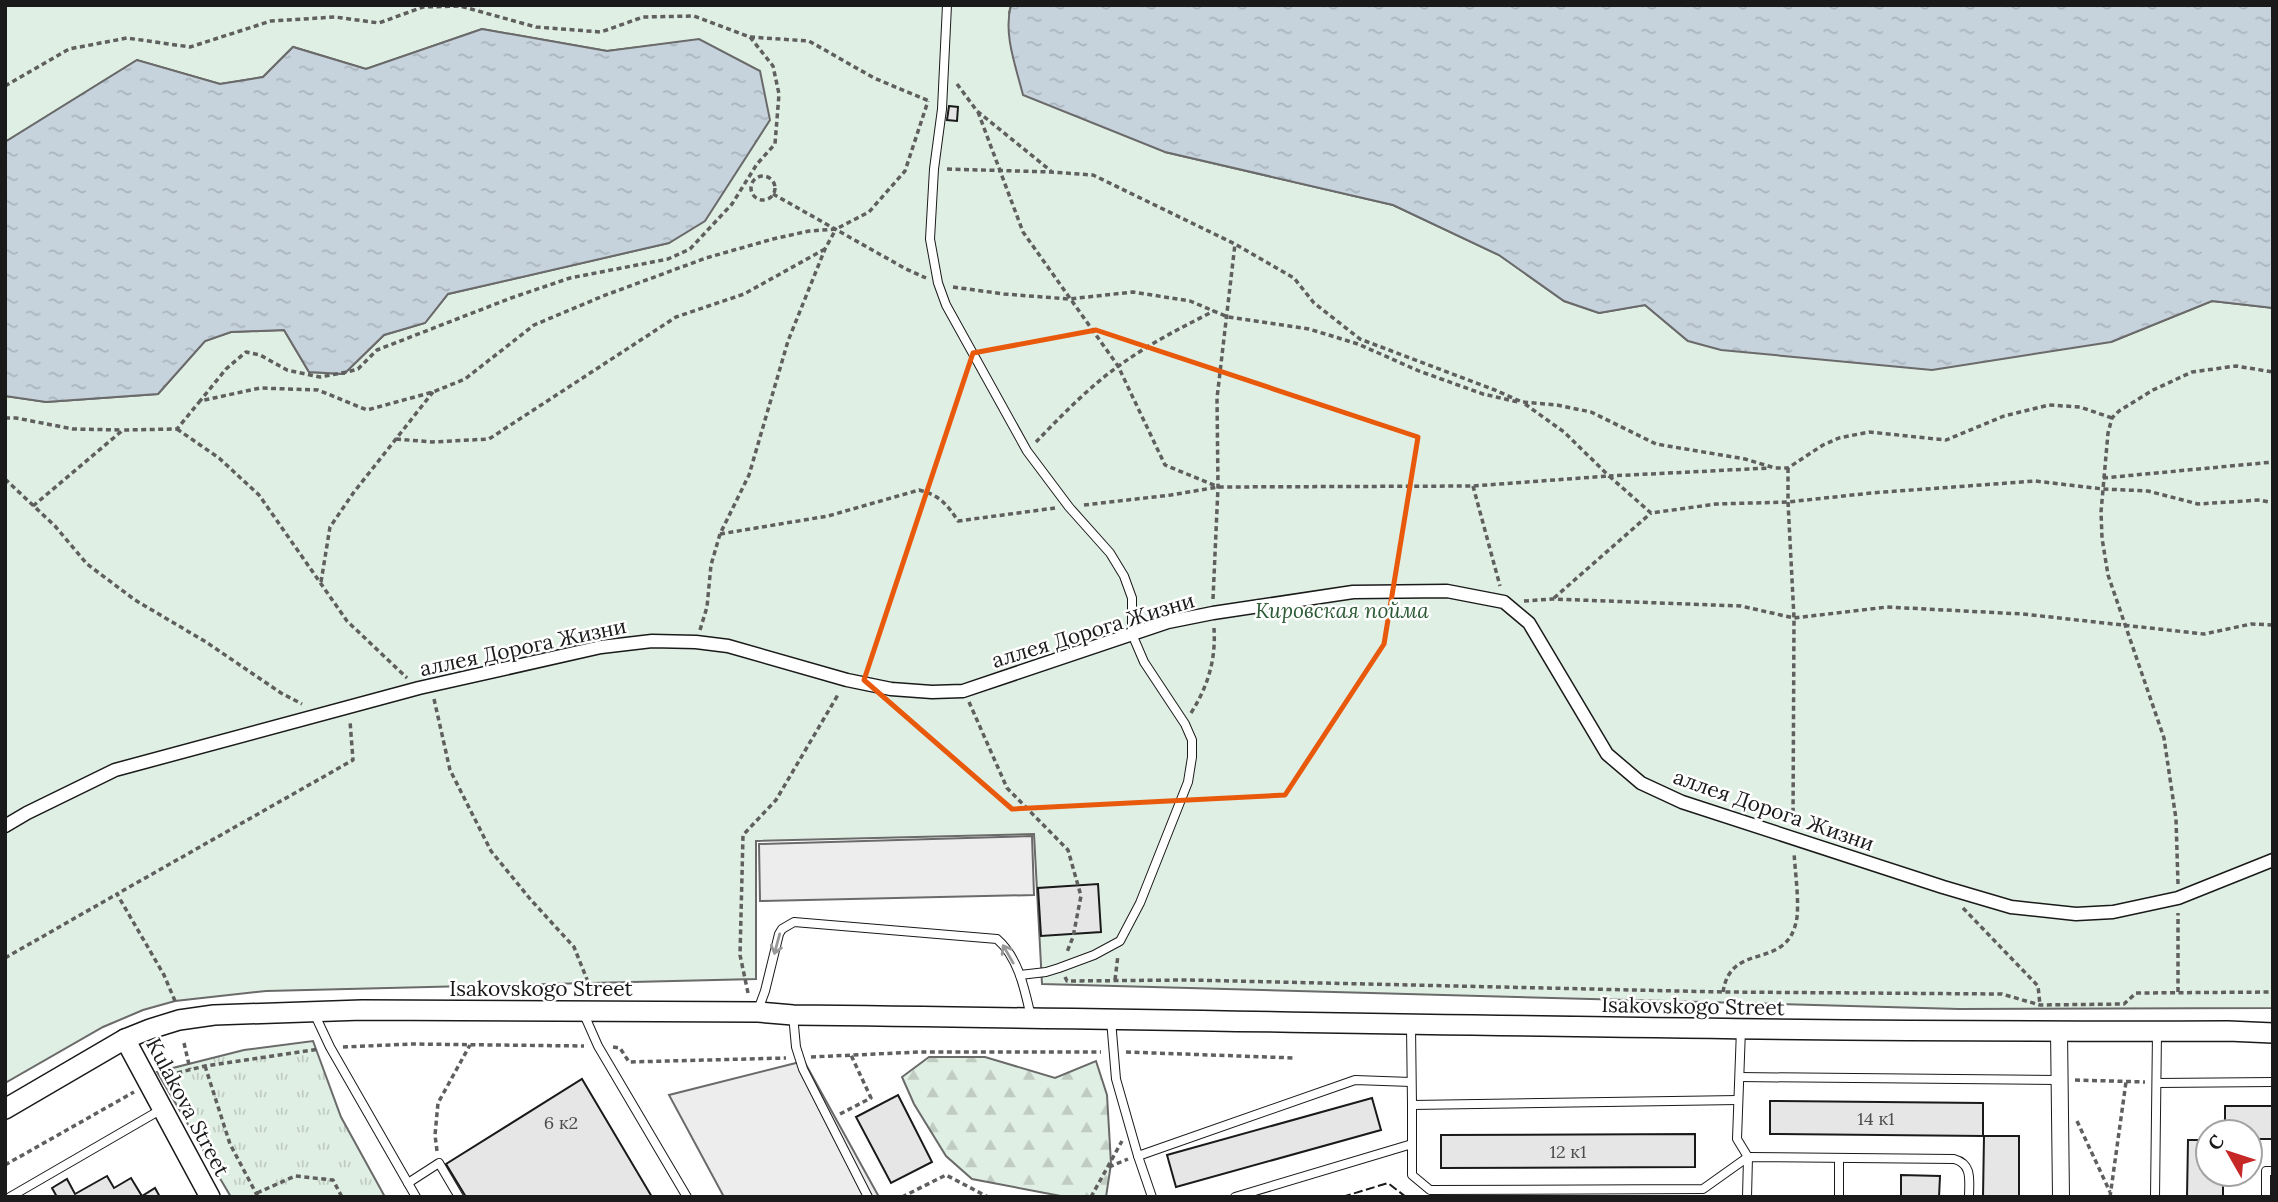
<svg xmlns="http://www.w3.org/2000/svg" width="2278" height="1202" font-family="Lora,serif">
<style>
.grass{fill:url(#grass-tufts);stroke:#6a6a6a;stroke-width:2}
.forest{fill:url(#forest-firs);stroke:#6a6a6a;stroke-width:2}
.park{fill:#e0efe3;stroke:#6a6a6a;stroke-width:2}
.parking{fill:#ededed;stroke:#6a6a6a;stroke-width:2}
.water{fill:url(#water-ripples);stroke:#6a6a6a;stroke-width:2}
.building{fill:#e6e6e6;stroke:#1a1a1a;stroke-width:2}
.lines{fill:none;stroke-linecap:round;stroke-linejoin:round}
.service-casing{stroke:#1a1a1a;stroke-width:10}
.pedestrian-casing{stroke:#1a1a1a;stroke-width:15}
.minor-casing{stroke:#1a1a1a;stroke-width:18}
.tertiary-casing{stroke:#1a1a1a;stroke-width:22}
.path{stroke:#5f5f5f;stroke-width:3.5;stroke-dasharray:5 3.5;stroke-linecap:butt}
.service{stroke:#fff;stroke-width:8}
.pedestrian{stroke:#fff;stroke-width:12}
.minor{stroke:#fff;stroke-width:16}
.tertiary{stroke:#fff;stroke-width:19}
.fence{stroke:#1a1a1a;stroke-width:2;stroke-dasharray:9 3.5;stroke-linecap:butt}
.oneway{stroke:#989898}
.marked{fill:none;stroke:#e8590c;stroke-width:5;stroke-linejoin:round}
.labels{text-anchor:middle;dominant-baseline:central;stroke-width:5;stroke-linejoin:round;paint-order:stroke}
.number-label{font-size:18px;fill:#4d4d4d}
.park-label{font-size:21px;font-style:italic;fill:#2b5a34;stroke:#fff}
.street-label{font-size:21px;fill:#1a1a1a;stroke:#fff}
</style>
<defs>
<pattern id="grass-tufts" width="24" height="20" patternUnits="userSpaceOnUse" patternTransform="scale(1.75)"><rect width="24" height="20" fill="#e0efe3"/><path d="M3 7l-1-3M5 7V3M7 7l1-3M15 17l-1-3M17 17v-4M19 17l1-3" fill="none" stroke="#c0ccc2"/></pattern>
<pattern id="forest-firs" width="22" height="20" patternUnits="userSpaceOnUse" patternTransform="scale(1.75)"><rect width="22" height="20" fill="#e0efe3"/><path d="M5 1l3.5 6h-7zM16 11l3.5 6h-7z" fill="#c0ccc2"/></pattern>
<pattern id="water-ripples" width="26" height="14" patternUnits="userSpaceOnUse" patternTransform="scale(1.75)"><rect width="26" height="14" fill="#c6d2dc"/><path d="M2 4q2-2 4 0t4 0M15 11q2-2 4 0t4 0" fill="none" stroke="#aab4bc"/></pattern>
</defs>
<rect width="100%" height="100%" fill="#fff"/>
<polygon class="grass" points="313,1041 341,1117 385,1197 231,1197 157,1072 244,1050"/>
<polygon class="forest" points="929,1057 985,1057 1055,1078 1096,1061 1107,1095 1111,1164 1106,1197 1066,1197 972,1179 946,1156 914,1104 902,1077"/>
<polygon class="park" points="5,5 1011,5 1009,13 1165,152 1393,205 1499,255 1564,301 1599,313 1645,305 1688,341 2111,342 2212,301 2273,308 2273,1008 1959,1009 1042,984 1034,834 756,841 756,979 266,991 175,1001 143,1010 103,1027 5,1083 5,396 46,402 158,394 205,341 231,332 284,330 309,372 344,374 384,335 425,323 448,294 669,243 699,40 607,51 482,29 366,69 293,47 263,77 220,84 137,60 5,142"/>
<g class="parking">
<polygon points="1032,836 1034,895 760,901 759,844"/>
<polygon points="804,1061 879,1197 724,1197 669,1095"/>
</g>
<g class="water">
<path d="M 1011,5 L 2273,5 L 2273,308 L 2212,301 L 2111,342 L 1932,370 L 1721,350 L 1688,341 L 1645,305 L 1599,313 L 1564,301 L 1499,255 L 1393,205 L 1165,152 L 1023,95 C 1016,67 1003,34 1011,5 Z"/>
<polygon points="482,29 607,51 699,39 760,71 770,120 705,221 669,243 448,294 425,323 384,335 344,374 309,372 284,330 231,332 205,341 158,394 46,402 5,396 5,142 137,60 220,84 263,77 293,47 366,69"/>
</g>
<g class="building">
<polygon points="949,106 958,107 957,121 947,120"/>
<polygon points="1098,884 1101,932 1041,936 1038,888"/>
<polygon points="582,1079 652,1197 466,1197 446,1164"/>
<polygon points="898,1095 932,1162 891,1183 856,1117"/>
<polygon points="1372,1098 1381,1130 1176,1187 1167,1155"/>
<polygon points="1770,1101 1983,1103 1983,1136 1770,1134"/>
<polygon points="2225,1106 2273,1106 2273,1139 2250,1139 2250,1132 2225,1132"/>
<polygon points="1695,1134 1695,1167 1441,1168 1441,1135"/>
<polygon points="1984,1136 2019,1136 2019,1197 1983,1197"/>
<polygon points="2188,1140 2208,1140 2208,1174 2223,1174 2223,1197 2187,1197"/>
<polygon points="1901,1175 1940,1176 1939,1197 1901,1197"/>
<polygon points="107,1176 114,1188 131,1178 142,1196 155,1188 160,1197 57,1197 52,1188 67,1179 75,1194"/>
</g>
<g class="lines">
<defs>
<g id="service">
<polyline points="947,5 942,109 934,169 930,239 938,283 946,305 1027,451 1069,507 1110,553 1124,576 1132,598 1132,634 1144,662 1185,724 1192,740 1192,757 1188,782 1140,903 1120,941 1094,955 1059,968 1046,972 1020,975"/>
<path d="M 758,1010 L 765,991 L 779,934 L 782,929 L 794,922 L 997,939 C 1019,958 1025,991 1031,1017"/>
<polyline points="583,1012 598,1046 687,1197"/>
<polyline points="314,1013 330,1047 416,1197"/>
<polyline points="793,1015 796,1047 803,1069 868,1197"/>
<polyline points="1111,1020 1116,1079 1138,1156"/>
<polyline points="1411,1026 1412,1105 1738,1100"/>
<polyline points="1741,1029 1737,1139 1748,1157 1747,1197"/>
<polyline points="1740,1077 2059,1080"/>
<polyline points="2158,1083 2273,1082"/>
<path d="M 1412,1105 L 1412,1175 L 1430,1190 L 1703,1189 L 1748,1157 L 1954,1159 C 1973,1164 1969,1181 1969,1197"/>
<polyline points="408,1183 439,1163 459,1197"/>
<polyline points="10,1197 162,1109"/>
<polyline points="1152,1197 1138,1156 1355,1080 1411,1082"/>
<polyline points="1235,1197 1412,1144"/>
<polyline points="1839,1197 1839,1158"/>
<polyline points="2155,1197 2157,1032"/>
<polyline points="2266,1197 2266,1171 2273,1171"/>
</g>
<polyline id="pedestrian" points="5,826 27,813 115,770 419,688 601,647 652,641 696,642 728,646 847,680 891,689 932,692 963,691 1168,622 1213,613 1353,592 1447,591 1504,602 1529,623 1607,754 1641,783 1682,802 1943,887 2011,907 2076,914 2113,912 2178,898 2273,860"/>
<polyline id="minor" points="2059,1031 2061,1197"/>
<g id="tertiary">
<polyline points="125,1039 210,1197"/>
<path d="M 5,1109 L 125,1039 L 150,1029 L 179,1020 L 214,1015 L 362,1010 L 758,1012 L 793,1015 C 1271,1020 1750,1033 2228,1031 L 2273,1033"/>
</g>
</defs>
<use href="#service" class="service-casing"/>
<use href="#pedestrian" class="pedestrian-casing"/>
<use href="#minor" class="minor-casing"/>
<use href="#tertiary" class="tertiary-casing"/>
<g class="path">
<polyline points="750,37 809,41 874,78 929,101"/>
<polyline points="957,84 977,111 1051,171"/>
<polyline points="5,86 69,49 127,38 190,47 271,21 335,17 379,23 423,7 460,6 536,27 601,32 643,17 694,16 750,37 773,66 779,94 775,144 757,164 732,204 690,249 668,259 570,278 511,298 377,350 358,369 347,372 320,377 287,370 260,355 246,352 226,369 200,401"/>
<polyline points="978,112 1023,232 1118,366 1165,465 1216,486"/>
<polyline points="947,169 1051,172 1093,175 1235,244 1294,278 1314,303 1360,339 1495,390 1522,402 1557,405 1591,412 1656,444 1745,459 1775,468 1788,468 1823,445 1839,438 1869,432 1946,440 2004,416 2049,405 2080,407 2112,418"/>
<circle cx="763" cy="188" r="12"/>
<polyline points="773,194 906,269 926,278"/>
<polyline points="953,287 1004,294 1069,299 1133,292 1190,301 1228,317 1309,329 1358,344 1419,371 1483,394 1518,402"/>
<polyline points="1525,404 1564,432 1609,476 1770,468"/>
<polyline points="5,418 16,418 73,429 121,430"/>
<polyline points="177,429 219,458 259,495 347,621 407,678"/>
<polyline points="396,439 432,442 489,439 676,317 744,294 825,249"/>
<path d="M 1036,442 C 1061,416 1090,386 1120,365 C 1149,344 1182,327 1214,311"/>
<polyline points="1788,468 1788,502 1794,618 1793,823"/>
<polyline points="2103,478 2273,462"/>
<polyline points="5,479 55,526 87,564 135,600 206,642 281,693 302,704"/>
<polyline points="1473,486 1500,586"/>
<polyline points="1084,505 1171,495 1218,487 1473,486 1609,476 1651,513 1716,504 1788,502 1871,493 2035,481 2103,489 2148,491 2198,504 2260,500 2273,503"/>
<polyline points="33,506 123,430 177,429 200,401 260,388 318,390 367,410 433,392 465,379 534,325 603,296 706,258 773,239 809,231 836,229 869,212 905,171 928,101"/>
<path d="M 720,534 L 828,516 L 919,490 C 939,495 947,504 958,521 L 1055,508"/>
<polyline points="321,582 330,527 354,492 433,392"/>
<polyline points="1554,598 1651,513"/>
<polyline points="1213,599 1218,487 1217,398 1235,244"/>
<polyline points="1524,601 1552,599 1741,606 1794,618 1887,607 2023,614 2204,634 2251,624 2273,625"/>
<polyline points="700,630 707,607 711,565 720,534 749,475 788,341 825,249 836,229"/>
<polyline points="434,699 450,770 491,851 531,900 574,947 592,992"/>
<polyline points="969,702 1007,788 1068,850 1081,896 1073,937 1067,952"/>
<path d="M 1191,713 C 1208,686 1216,660 1214,628"/>
<polyline points="2178,884 2176,819 2164,738 2108,575 2102,538 2101,512 2108,433 2112,418 2119,411 2153,390 2192,372 2236,366 2273,372"/>
<polyline points="1963,908 2038,986 2040,1005"/>
<polyline points="5,958 117,894"/>
<polyline points="1065,977 1067,981 1188,980 1723,992 2002,994 2040,1005 2124,1004 2136,993 2273,992"/>
<polyline points="1115,980 1118,955"/>
<path d="M 1723,992 C 1731,939 1789,973 1797,917 C 1799,898 1795,871 1794,852"/>
<polyline points="2178,992 2178,913"/>
<polyline points="748,993 740,955 743,835 776,800 839,693"/>
<polyline points="175,1001 164,975 117,894 353,760 350,721"/>
<polyline points="184,1043 190,1069"/>
<polyline points="343,1047 411,1044 584,1046"/>
<polyline points="613,1047 620,1048 629,1062 786,1058"/>
<polyline points="1126,1052 1295,1058"/>
<polyline points="811,1057 919,1052 1101,1052"/>
<polyline points="205,1066 230,1144 258,1197"/>
<polyline points="169,1075 205,1066 319,1049"/>
<polyline points="2075,1080 2145,1082"/>
<polyline points="840,1114 871,1098 851,1055"/>
<polyline points="2077,1121 2110,1192"/>
<polyline points="437,1151 435,1135 438,1103 470,1045"/>
<polyline points="5,1165 134,1092"/>
<polyline points="1109,1167 1128,1159"/>
<polyline points="257,1193 295,1176 333,1180 342,1197"/>
<polyline points="902,1197 946,1175 988,1197"/>
<polyline points="1091,1197 1122,1141"/>
<polyline points="2110,1197 2126,1082"/>
</g>
<use href="#service" class="service"/>
<use href="#pedestrian" class="pedestrian"/>
<use href="#minor" class="minor"/>
<use href="#tertiary" class="tertiary"/>
<polyline class="fence" points="1342,1197 1388,1183 1406,1197"/>
</g>
<defs><path id="oneway-shaft" d="M-6 0H5M1.5-3L5.5 0L1.5 3" fill="none" stroke-width="1.6" stroke-linecap="round" stroke-linejoin="round" transform="scale(1.75)"/></defs>
<g class="oneway">
<use href="#oneway-shaft" transform="translate(777 944) rotate(105)"/>
<use href="#oneway-shaft" transform="translate(1008 954) rotate(-120)"/>
</g>
<path class="marked" d="M 1096,330 L 1418,437 L 1384,644 L 1285,795 L 1012,809 L 864,680 L 973,353 Z"/>
<g class="labels">
<g class="number-label">
<text x="1876" y="1118">14 к1</text>
<text x="561" y="1122">6 к2</text>
<text x="1568" y="1151">12 к1</text>
</g>
<g class="park-label">
<text x="1342" y="610">Кировская пойма</text>
</g>
<g class="street-label">
<text transform="translate(1093 630) rotate(-17)">аллея Дорога Жизни</text>
<text transform="translate(523 647) rotate(-12)">аллея Дорога Жизни</text>
<text transform="translate(1774 810) rotate(19)">аллея Дорога Жизни</text>
<text x="541" y="988">Isakovskogo Street</text>
<text transform="translate(1693 1006) rotate(1)">Isakovskogo Street</text>
<text transform="translate(188 1107) rotate(62)">Kulakova Street</text>
</g>
</g>
<rect width="2278" height="1202" fill="none" stroke="#1a1a1a" stroke-width="14"/>
<g transform="translate(2229 1153) rotate(309)"><circle r="33" fill="#ffffff" stroke="#a3a3a3" stroke-width="2"/>
<path d="M0-5L12 26L0 18L-12 26Z" fill="#c62828"/>
<text y="-10" font-size="19" font-weight="bold" text-anchor="middle" fill="#1a1a1a">С</text>
</g>
</svg>
